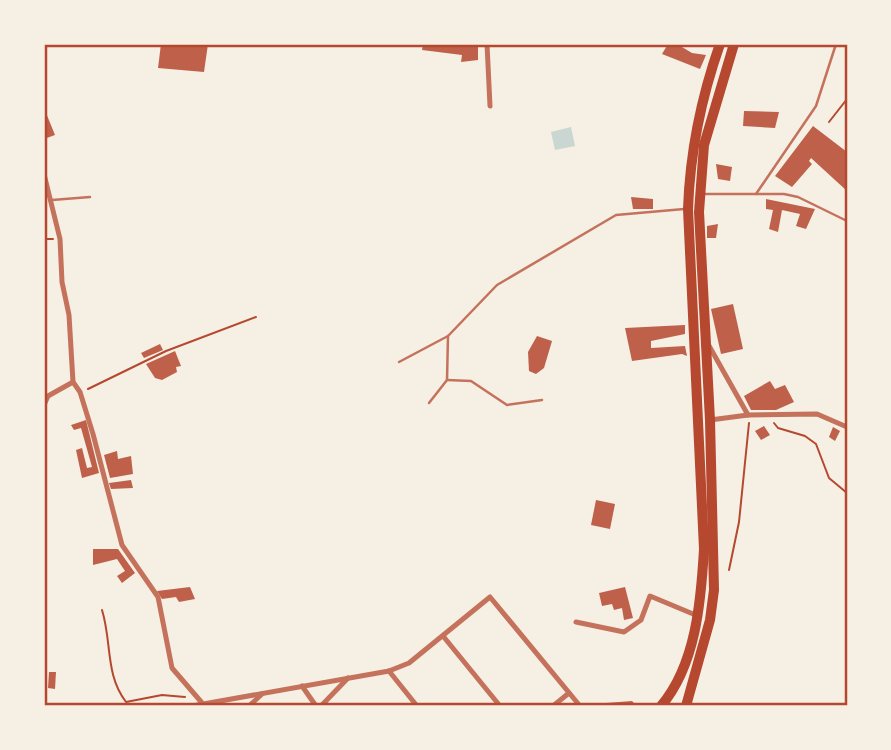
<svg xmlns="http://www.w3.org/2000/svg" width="891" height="750" font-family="Georgia,serif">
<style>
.water{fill:#c9d6d2}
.building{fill:#bf614a}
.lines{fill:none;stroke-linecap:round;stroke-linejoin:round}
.path{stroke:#b5482f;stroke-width:2}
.service{stroke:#c5725c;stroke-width:2.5}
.minor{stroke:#c5725c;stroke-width:5}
.trunk{stroke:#b5482f;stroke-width:10}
.neatline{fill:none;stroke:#b5482f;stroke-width:2.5}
</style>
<rect width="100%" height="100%" fill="#f6efe4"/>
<polygon class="water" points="571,127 575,146 555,150 551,132"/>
<g class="building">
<polygon points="161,44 208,44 204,72 158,68"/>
<polygon points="423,44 463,44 463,47 478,47 478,60 461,62 462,55 422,50"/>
<polygon points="668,44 677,44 692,53 706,55 700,69 662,54"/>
<polygon points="44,108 55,135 44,139"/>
<polygon points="744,111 779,112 775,128 743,126"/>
<polygon points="813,126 847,152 847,191 811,158 809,161 812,164 792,187 775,176"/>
<polygon points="716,164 732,167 730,181 718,179"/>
<polygon points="631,197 653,199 653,209 633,209"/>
<polygon points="766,199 815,209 806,229 796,226 800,214 782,210 778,232 769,229 773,210 766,209"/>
<polygon points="718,224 716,238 707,238 707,226"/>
<polygon points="733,304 743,349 721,354 711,309"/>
<polygon points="685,325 685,334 651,341 651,348 685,346 687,356 682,354 632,361 625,328"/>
<polygon points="537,336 552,341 544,368 536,374 529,371 528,352"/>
<polygon points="160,344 163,350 144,358 141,353"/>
<polygon points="175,351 181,366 176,367 177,372 162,380 155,378 146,364"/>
<polygon points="770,381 775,389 785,385 794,402 776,410 751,410 744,396"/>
<polygon points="86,420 99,473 82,478 76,450 82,448 87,468 92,467 81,428 74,430 71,425"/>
<polygon points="764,426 770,435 761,440 755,431"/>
<polygon points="833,427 840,431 835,441 829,437"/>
<polygon points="117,451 118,459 131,456 133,474 110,478 104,455"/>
<polygon points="131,480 133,488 111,489 109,483"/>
<polygon points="596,500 615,504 610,529 591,525"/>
<polygon points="93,549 118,549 135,573 122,583 117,576 125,571 117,559 93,565"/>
<polygon points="190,587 195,599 179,602 176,597 162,599 157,591"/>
<polygon points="625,587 633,618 624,620 622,608 614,610 612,604 602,606 599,593"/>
<polygon points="49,672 56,672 55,689 48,688"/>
<polygon points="632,701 637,706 602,706 606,703"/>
</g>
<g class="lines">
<g class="path">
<polyline points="829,122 847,99"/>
<polyline points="44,239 53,239"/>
<polyline points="88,389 166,351 256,317"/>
<polyline points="774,423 778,428 805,436 816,444 829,478 847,493"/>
<polyline points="729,570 739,522 749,423"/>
<path d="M 102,610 C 112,642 105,675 126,702 L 162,695 L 185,697"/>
</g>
<g class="service">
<polyline points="703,194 784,194 798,197 847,221"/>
<polyline points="756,194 816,106 836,44"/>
<polyline points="52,200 90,197"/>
<polyline points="399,362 448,336 497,285 616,215 684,209"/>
<polyline points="447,380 471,381 507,405 542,400"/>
<polyline points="429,403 447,380 448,336"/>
</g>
<g class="minor">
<polyline points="487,44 490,106"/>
<polyline points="44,174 60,239 62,282 69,315 73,382 80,392 93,434 122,545 158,597 172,668 203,704"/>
<polyline points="708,344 748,415"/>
<polyline points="44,405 48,396 73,382"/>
<polyline points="710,420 748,415 817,414 847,427"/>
<polyline points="576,622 624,632 641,620 650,596 698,616"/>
<polyline points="443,636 500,706"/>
<polyline points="389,671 417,706"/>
<polyline points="302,686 316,706"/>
<polyline points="192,706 389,671 409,663 490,597 580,706"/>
<polyline points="249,706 262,694"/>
<polyline points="321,706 348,678"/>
<polyline points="553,706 569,693"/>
</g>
<g class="trunk">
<path d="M 661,706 C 696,665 701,601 704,549 L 688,209 C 690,152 701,98 720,44"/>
<polyline points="686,706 710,620 714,590 710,420 699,212 704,145 734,44"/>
</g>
</g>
<rect width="891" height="750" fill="none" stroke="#f6efe4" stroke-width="91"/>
<rect x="46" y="46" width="800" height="658" class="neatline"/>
</svg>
